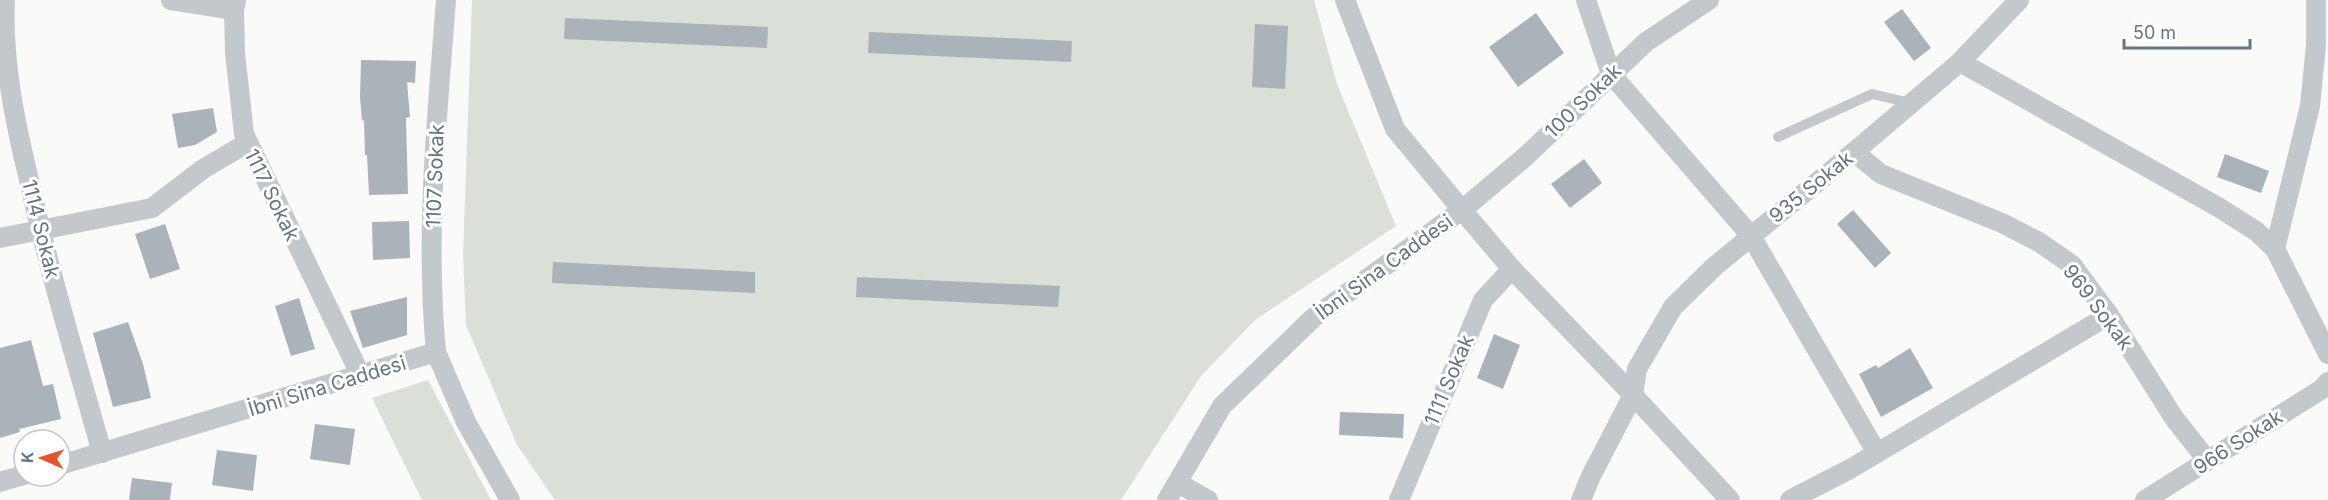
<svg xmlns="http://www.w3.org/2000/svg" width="2328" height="500" font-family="Inter,sans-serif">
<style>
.green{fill:#dadfd7}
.building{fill:#aab3b9}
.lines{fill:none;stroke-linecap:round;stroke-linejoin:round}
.service{stroke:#c3c8cc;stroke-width:10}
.minor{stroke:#c3c8cc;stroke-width:20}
.labels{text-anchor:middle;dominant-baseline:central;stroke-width:6;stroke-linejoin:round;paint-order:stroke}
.street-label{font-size:20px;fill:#657683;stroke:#fff}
</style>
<rect width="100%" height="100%" fill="#fafaf8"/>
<g class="green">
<polygon points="472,0 1314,0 1337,84 1396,226 1255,320 1201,376 1121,500 555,500 517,445 466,325 463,255"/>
<polygon points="428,380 491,500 422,500 372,398"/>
</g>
<g class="building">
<polygon points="1902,9 1931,48 1914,61 1884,22"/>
<polygon points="1536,13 1564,53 1518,87 1489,47"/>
<polygon points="565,18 768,27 767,48 564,39"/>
<polygon points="1255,24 1288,26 1285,89 1252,87"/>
<polygon points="869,32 1072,41 1071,62 868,53"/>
<polygon points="361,60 416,61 415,83 407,82 410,117 406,118 408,194 369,195 367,155 365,155 364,120 362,121 360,97"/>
<polygon points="213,108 217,132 195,145 178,148 172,114"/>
<polygon points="2225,154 2269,171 2261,193 2217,177"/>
<polygon points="1584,159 1602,183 1570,208 1551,184"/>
<polygon points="1853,210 1891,253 1875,268 1837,224"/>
<polygon points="409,221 410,258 373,260 372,222"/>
<polygon points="165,224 180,269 150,279 135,234"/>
<polygon points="553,262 755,272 755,293 552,283"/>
<polygon points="857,277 1060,286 1058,307 856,297"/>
<polygon points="407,297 407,335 363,348 350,311"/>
<polygon points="299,298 315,349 291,356 275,306"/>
<polygon points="128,322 143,364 151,398 113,407 93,333"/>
<polygon points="1494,334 1520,345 1503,389 1477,378"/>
<polygon points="31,340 43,386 53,384 61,419 19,429 20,432 0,438 0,348"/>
<polygon points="1910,348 1933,388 1881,417 1859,374 1876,365 1878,368"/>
<polygon points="1340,412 1404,414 1403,438 1339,435"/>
<polygon points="315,424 355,429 350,465 310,459"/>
<polygon points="217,450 257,455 253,491 212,485"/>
<polygon points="132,478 172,483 170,500 129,500"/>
</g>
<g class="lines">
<polyline class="service" points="1778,137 1872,94 1911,103"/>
<g class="minor">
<path d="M 5,0 C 2,60 15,122 29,180 C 49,272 77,362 102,453"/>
<polyline points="171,0 234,10"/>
<polyline points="236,0 234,10 235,53 244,134 361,376"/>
<polyline points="1345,0 1395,129 1462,210 1525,157 1646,42 1709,0"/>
<polyline points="1586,0 1611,74 1751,236 1877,453"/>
<polyline points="2316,0 2316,45 2310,106 2275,249 2328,354"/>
<polyline points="1960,62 2218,207 2256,231 2275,249"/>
<polyline points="1854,152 1881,174 2002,223 2039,242 2072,265 2109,315 2174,418 2207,460"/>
<polyline points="0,238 152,208 203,169 247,143"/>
<path d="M 436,352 C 425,235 437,117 446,0"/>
<polyline points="60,465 436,352 466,422 510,500"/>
<polyline points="0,482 24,475"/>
<polyline points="1178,483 1208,500"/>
<polyline points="1167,500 1222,406 1313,318 1462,210 1512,269 1633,395 1591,476 1581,500"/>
<polyline points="1399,500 1483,300 1512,269"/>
<polyline points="1730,500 1633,395 1637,369 1673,307 1715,266 1854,152 1960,62 2019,0"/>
<polyline points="1790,500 1850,469 2109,315"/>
<polyline points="2145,500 2322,389 2328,382"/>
</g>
</g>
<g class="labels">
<g class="street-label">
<text transform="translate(1583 101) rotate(-44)">100 Sokak</text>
<text transform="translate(435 176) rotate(-88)">1107 Sokak</text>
<text transform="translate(1811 187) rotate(-39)">935 Sokak</text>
<text transform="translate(272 195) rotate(64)">1117 Sokak</text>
<text transform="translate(41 229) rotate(76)">1114 Sokak</text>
<text transform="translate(1384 267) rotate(-36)">İbni Sina Caddesi</text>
<text transform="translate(2098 307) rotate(53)">969 Sokak</text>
<text transform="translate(1449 380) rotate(-67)">1111 Sokak</text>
<text transform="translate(327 386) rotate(-17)">İbni Sina Caddesi</text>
<text transform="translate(2238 442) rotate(-33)">966 Sokak</text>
</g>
</g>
<g transform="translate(42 458) rotate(273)"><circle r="28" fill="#ffffff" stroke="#c1c8cd" stroke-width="1.5"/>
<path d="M0-4.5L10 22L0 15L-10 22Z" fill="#e4572e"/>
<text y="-9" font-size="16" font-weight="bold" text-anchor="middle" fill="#657683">K</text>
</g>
<path d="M2124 39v9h126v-9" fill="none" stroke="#657683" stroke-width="3"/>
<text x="2133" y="39" font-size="18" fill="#657683" stroke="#ffffff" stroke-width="4.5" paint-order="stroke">50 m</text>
</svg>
